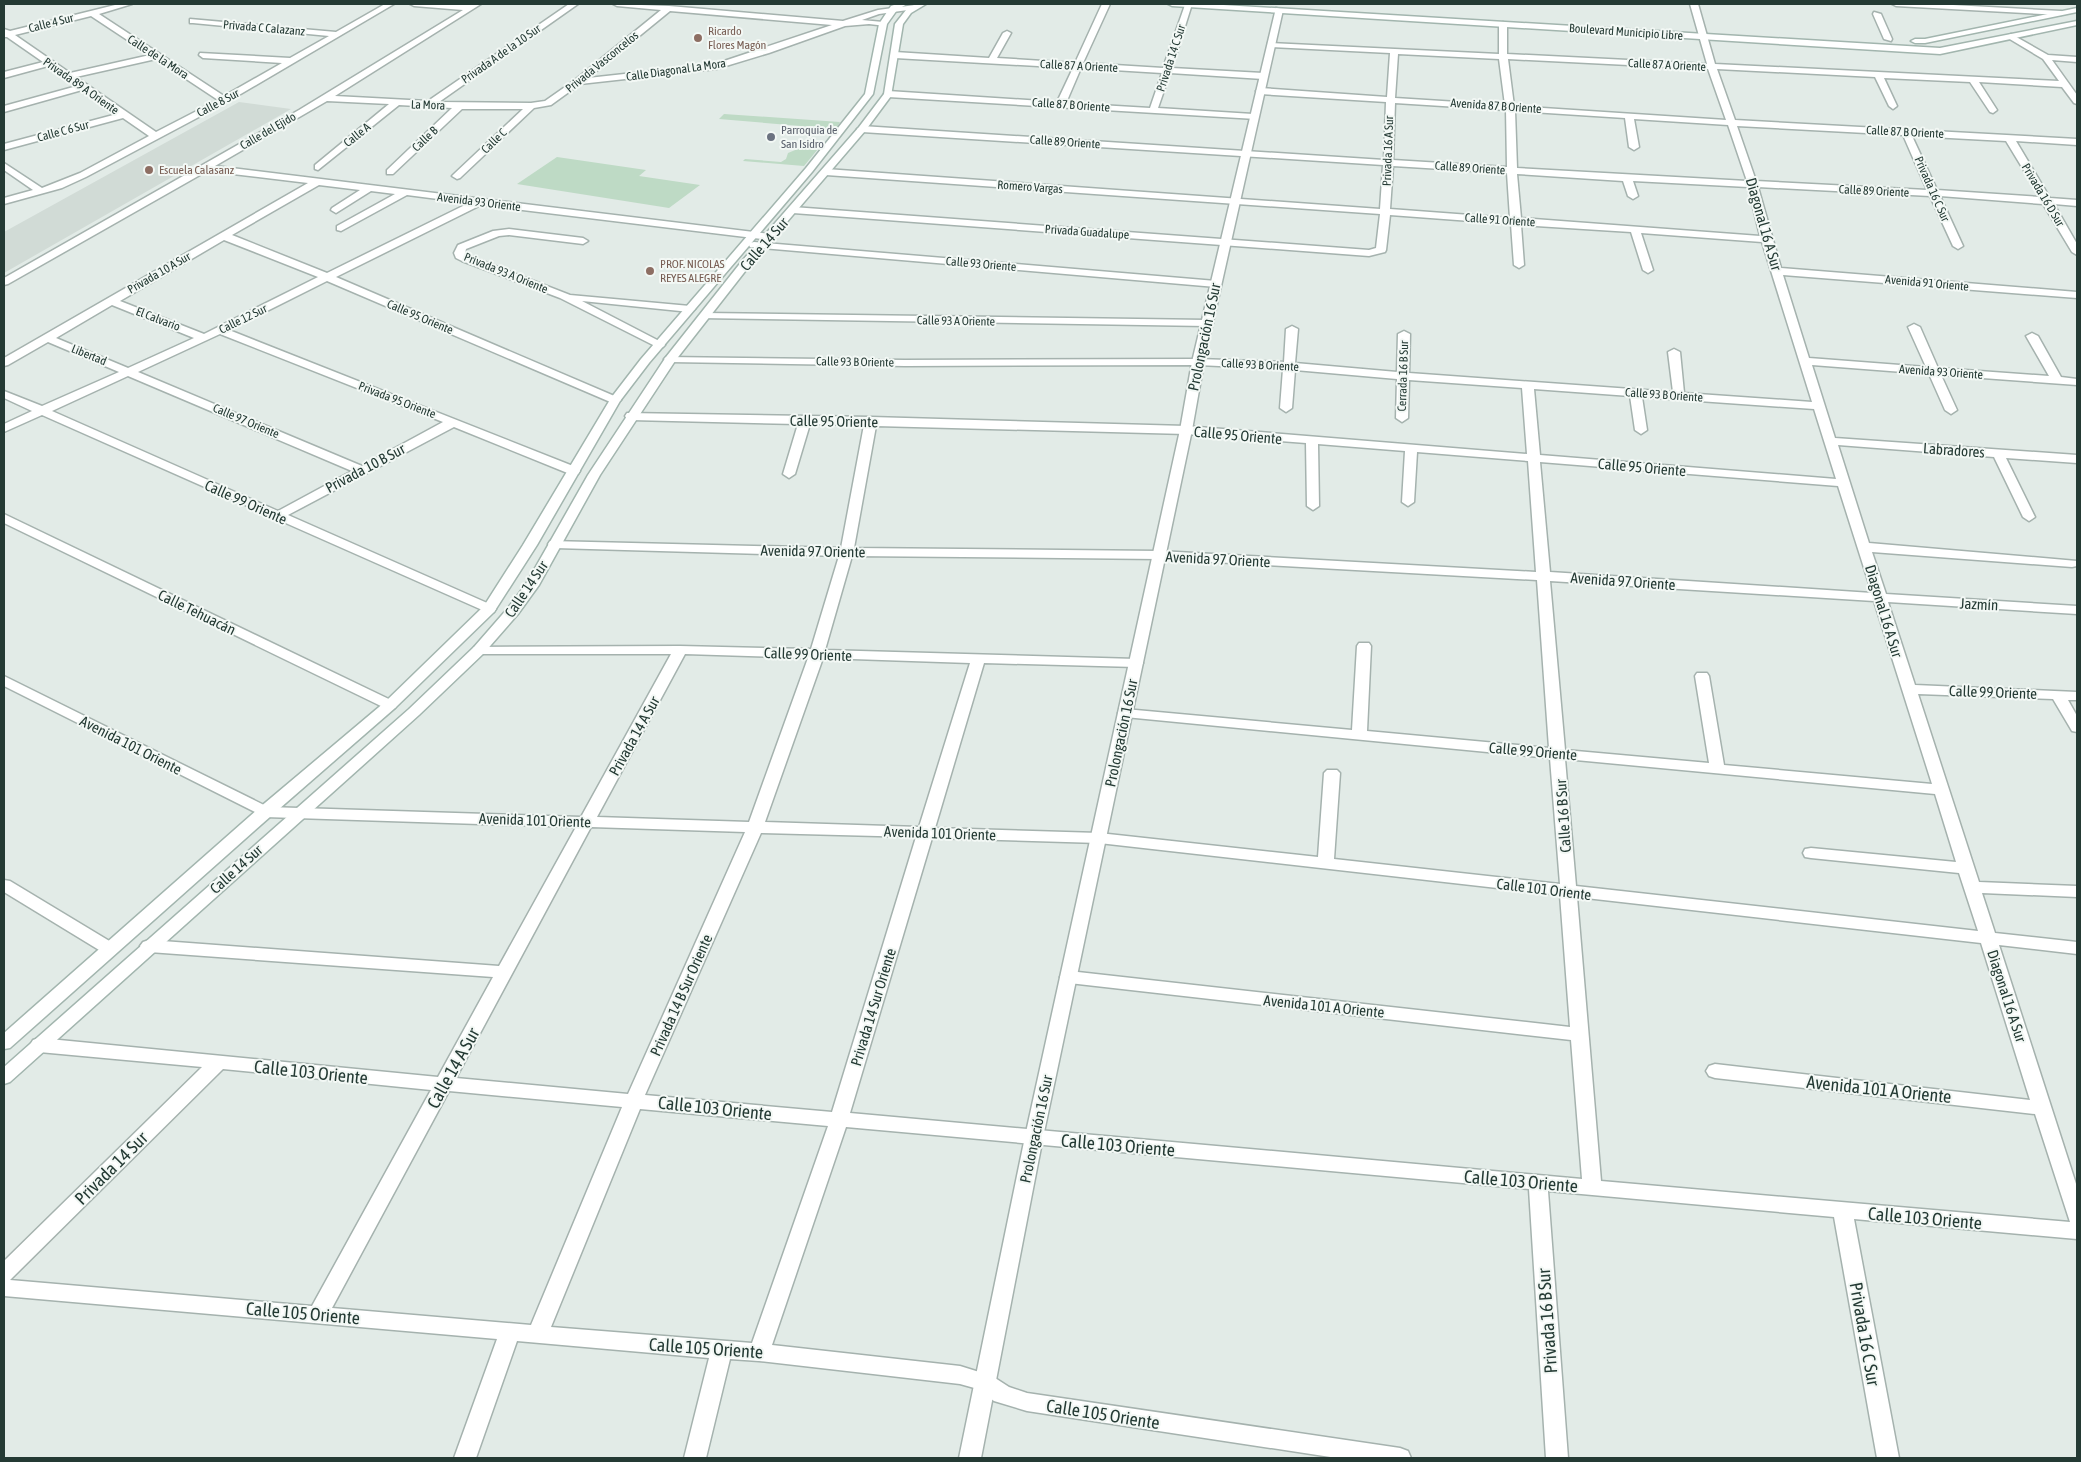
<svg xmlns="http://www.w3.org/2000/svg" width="2081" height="1462" font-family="'Asap Condensed',sans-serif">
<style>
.built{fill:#d1dbd6}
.green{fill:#bedac5}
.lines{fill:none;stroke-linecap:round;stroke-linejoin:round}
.minor-casing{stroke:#a5b2ae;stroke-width:3}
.tertiary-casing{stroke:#a5b2ae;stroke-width:3}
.secondary-casing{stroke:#a2b5ae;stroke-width:3}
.minor{fill:#fff;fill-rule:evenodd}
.tertiary{fill:#fff;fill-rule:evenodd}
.secondary{fill:#fff;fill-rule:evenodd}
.education-dot{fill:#8d6e63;stroke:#f3f8f5;stroke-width:2}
.worship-dot{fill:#6b7280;stroke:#f3f8f5;stroke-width:2}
.labels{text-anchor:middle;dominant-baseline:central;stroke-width:4;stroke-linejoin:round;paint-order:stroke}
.far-street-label{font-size:12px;fill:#243a34;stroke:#f3f8f5}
.far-education-label{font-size:12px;fill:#785e54;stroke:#f3f8f5;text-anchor:start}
.far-worship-label{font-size:12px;fill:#5b616d;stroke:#f3f8f5;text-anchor:start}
.street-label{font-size:15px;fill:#243a34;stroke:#f3f8f5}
.near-street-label{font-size:18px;fill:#243a34;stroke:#f3f8f5}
</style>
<rect width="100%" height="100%" fill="#e2ebe7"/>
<polygon class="built" points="239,102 291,109 4,273 4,232"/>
<g class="green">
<polygon points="724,114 840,122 836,129 719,119"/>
<polygon points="800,148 818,149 804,166 743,161 745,159 781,162 786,159 788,153"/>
<polygon points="557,157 646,170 639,176 700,185 669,208 517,184"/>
</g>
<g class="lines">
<defs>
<g id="minor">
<path d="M 119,4 L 132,4 L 99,14 L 224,96 L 282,63 L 203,58 L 199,55 L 200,53 L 290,58 L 329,36 L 193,23 L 190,23 L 190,19 L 336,32 L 385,4 L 394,4 L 227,102 L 86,177 L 62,188 L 4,204 L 4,198 L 33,190 L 4,170 L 4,163 L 42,188 L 80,173 L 149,136 L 123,118 L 4,150 L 4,144 L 117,114 L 82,90 L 4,112 L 4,106 L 77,86 L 48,66 L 4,78 L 4,72 L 43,62 L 7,37 L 4,37 L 4,29 L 10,31 ZM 91,16 L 150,55 L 70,73 L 15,35 ZM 156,59 L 218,100 L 156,132 L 76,77 Z"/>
<path d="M 410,4 L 481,4 L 335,96 L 428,101 L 569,4 L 578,4 L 439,102 L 531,103 L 545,101 L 575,80 L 661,10 L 617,6 L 613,4 L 669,6 L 843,21 L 878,10 L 915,5 L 919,7 L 915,9 L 879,14 L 862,20 L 883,22 L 886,22 L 886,26 L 869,24 L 845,26 L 769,53 L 716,69 L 580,84 L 551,105 L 534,108 L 460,178 L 457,179 L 452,176 L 454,174 L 523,109 L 462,109 L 393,174 L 387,174 L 387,170 L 452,108 L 399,105 L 318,170 L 315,169 L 315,165 L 389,104 L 327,101 L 215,166 L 770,234 L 775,237 L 770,240 L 481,205 L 336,277 L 619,398 L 621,400 L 615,404 L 327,281 L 229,330 L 578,468 L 580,471 L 578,474 L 570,474 L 454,427 L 288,515 L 494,606 L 496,609 L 494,612 L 489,613 L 42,415 L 4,432 L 4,424 L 32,411 L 4,398 L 4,391 L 42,406 L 119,372 L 48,342 L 8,365 L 4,366 L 4,358 L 308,183 L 207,171 L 8,284 L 4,285 L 4,278 L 299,110 L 463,10 L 414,6 ZM 670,11 L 832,25 L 715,64 L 588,78 ZM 319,185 L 360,190 L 332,208 L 331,210 L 336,213 L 371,191 L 395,194 L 337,226 L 337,230 L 341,231 L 407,195 L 469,203 L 327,273 L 232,235 ZM 224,240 L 318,277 L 204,334 L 120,301 ZM 112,305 L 194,338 L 128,368 L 56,338 ZM 220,334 L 443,422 L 362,466 L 138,372 ZM 128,376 L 352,471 L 278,511 L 52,411 Z"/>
<path d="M 1102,4 L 1110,4 L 1083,63 L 1163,68 L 1185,5 L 1192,4 L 1172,68 L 1263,73 L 1267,76 L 1263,79 L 1170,73 L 1158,108 L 1253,114 L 1256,115 L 1256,119 L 888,97 L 884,94 L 888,91 L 1057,102 L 1073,68 L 895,58 L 891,55 L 895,52 L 989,58 L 1003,33 L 1007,31 L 1011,33 L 997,58 L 1075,63 ZM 1081,68 L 1162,73 L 1150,108 L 1066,103 Z"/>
<path d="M 1690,4 L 1698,4 L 1715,64 L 2059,81 L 2043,59 L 2008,38 L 2007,36 L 2011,34 L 2048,55 L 2077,57 L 2077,62 L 2052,60 L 2077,95 L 2077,104 L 2074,103 L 2062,87 L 1979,82 L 1997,110 L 1993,113 L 1990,112 L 1970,82 L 1884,78 L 1897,106 L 1893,109 L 1889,106 L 1875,77 L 1717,69 L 1735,120 L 2077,139 L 2077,145 L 2016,141 L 2050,198 L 2077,200 L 2077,206 L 2054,204 L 2077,244 L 2077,255 L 2072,252 L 2043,204 L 1940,196 L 1963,246 L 1958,249 L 1953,246 L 1930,196 L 1758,187 L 1781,268 L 2077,292 L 2077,298 L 1783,275 L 1809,358 L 1926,367 L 1908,327 L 1914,324 L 1920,327 L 1938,368 L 2049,376 L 2026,336 L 2032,333 L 2038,336 L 2061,377 L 2077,379 L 2077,385 L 1941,375 L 1957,410 L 1951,414 L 1945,410 L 1929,374 L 1812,365 L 1835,438 L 2077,455 L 2077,463 L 2006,458 L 2035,517 L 2029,521 L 2023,517 L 1994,457 L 1838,445 L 1869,543 L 2077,561 L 2077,566 L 2072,567 L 1872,552 L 1886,594 L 2077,606 L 2077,614 L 1888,602 L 1915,685 L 2077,692 L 2077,700 L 2068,700 L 2077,716 L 2077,732 L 2072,731 L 2053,699 L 1918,694 L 1979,882 L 2077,886 L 2077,897 L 1982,893 L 1995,933 L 2077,942 L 2077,954 L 1999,945 L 2077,1187 L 2077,1239 L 1854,1219 L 1899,1458 L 1877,1458 L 1834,1217 L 1548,1191 L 1568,1458 L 1546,1458 L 1529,1189 L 846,1127 L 772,1345 L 960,1366 L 992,1376 L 1009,1387 L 1027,1393 L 1400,1448 L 1408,1451 L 1411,1458 L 1337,1458 L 1027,1411 L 994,1401 L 978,1389 L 960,1384 L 759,1361 L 730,1359 L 706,1458 L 684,1458 L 709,1358 L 517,1341 L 476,1458 L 454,1458 L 497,1339 L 4,1296 L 4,1261 L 202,1067 L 39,1052 L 33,1050 L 30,1045 L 33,1040 L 39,1038 L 438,1077 L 493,977 L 149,952 L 143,950 L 140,946 L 143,942 L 149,940 L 499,966 L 576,827 L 265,817 L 4,686 L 4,676 L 268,807 L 581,817 L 671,654 L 479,654 L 474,653 L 472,650 L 474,647 L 680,646 L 811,649 L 839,556 L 555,548 L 550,547 L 548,544 L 550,541 L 841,548 L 864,425 L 810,424 L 795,474 L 789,478 L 783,474 L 798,424 L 631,420 L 627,419 L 625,416 L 627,413 L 871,417 L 1186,426 L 1527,454 L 1522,388 L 1409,380 L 1408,418 L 1402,422 L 1396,418 L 1397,379 L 1295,370 L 1292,408 L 1286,412 L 1280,408 L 1283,369 L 1198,365 L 905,366 L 670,362 L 664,359 L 666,357 L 905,360 L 1198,359 L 1284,362 L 1286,329 L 1292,326 L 1298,329 L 1295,363 L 1397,372 L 1398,334 L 1404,331 L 1410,334 L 1409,373 L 1673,392 L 1668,352 L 1674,349 L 1680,352 L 1684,393 L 1812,402 L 1762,242 L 1641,233 L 1653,270 L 1648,273 L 1643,270 L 1631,232 L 1521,225 L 1524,265 L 1519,268 L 1514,265 L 1511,224 L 1390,215 L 1386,250 L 1385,252 L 1369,256 L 793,213 L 788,210 L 793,207 L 1369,250 L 1376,248 L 1380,214 L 826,175 L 821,172 L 826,169 L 1380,209 L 1383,165 L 862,132 L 857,129 L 862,126 L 1384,160 L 1386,102 L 1260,94 L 1256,91 L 1260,88 L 1387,97 L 1390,53 L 1271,47 L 1268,47 L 1268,43 L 1499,54 L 1499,24 L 1503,22 L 1507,24 L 1507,54 L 1707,64 ZM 1398,54 L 1499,59 L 1505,105 L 1395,98 ZM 1508,59 L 1708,69 L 1726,120 L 1514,106 ZM 1395,103 L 1506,110 L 1507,167 L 1393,160 ZM 1515,111 L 1625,118 L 1629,147 L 1634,150 L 1639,147 L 1634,119 L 1728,125 L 1747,181 L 1517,168 ZM 1737,126 L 1903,135 L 1927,190 L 1756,181 ZM 1912,136 L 2006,141 L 2040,197 L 1937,190 ZM 1393,166 L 1507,173 L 1510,218 L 1390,209 ZM 1517,174 L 1623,181 L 1628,196 L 1633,199 L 1638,196 L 1633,181 L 1748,187 L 1760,236 L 1521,218 ZM 1534,389 L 1630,396 L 1635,430 L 1641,434 L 1647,430 L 1642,397 L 1814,409 L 1836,479 L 1540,455 ZM 876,426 L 1186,434 L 1306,443 L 1307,506 L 1313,510 L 1319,506 L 1318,444 L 1405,451 L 1402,502 L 1408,506 L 1414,502 L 1417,452 L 1528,461 L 1536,572 L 1159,551 L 854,548 ZM 1540,462 L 1838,486 L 1872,593 L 1550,572 ZM 852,556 L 1159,559 L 1537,580 L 1549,748 L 1367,731 L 1371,646 L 1369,643 L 1359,643 L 1357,646 L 1352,730 L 1125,709 L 1120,710 L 1118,713 L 1120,716 L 1125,717 L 1550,758 L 1560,884 L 1334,859 L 1340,773 L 1337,770 L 1327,770 L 1324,773 L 1318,857 L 1099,833 L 935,828 L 984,663 L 1136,667 L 1141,666 L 1143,663 L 1141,660 L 1136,659 L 825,650 ZM 1550,581 L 1874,601 L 1932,784 L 1724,765 L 1709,676 L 1707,673 L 1697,673 L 1695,676 L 1709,763 L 1565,750 ZM 685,654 L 808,658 L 749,822 L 597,817 ZM 823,658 L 970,663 L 919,827 L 765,822 ZM 1565,759 L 1935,794 L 1956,862 L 1811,848 L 1805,849 L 1803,853 L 1805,857 L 1811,858 L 1959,873 L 1978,931 L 1576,886 ZM 591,827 L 745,832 L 628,1094 L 456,1078 ZM 761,833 L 916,837 L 832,1112 L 645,1095 ZM 932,838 L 1099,843 L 1560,895 L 1570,1027 L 1069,971 L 1063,973 L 1060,977 L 1063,981 L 1069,983 L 1571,1040 L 1582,1179 L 850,1113 ZM 1577,897 L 1981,943 L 2030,1100 L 1715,1064 L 1709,1066 L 1706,1071 L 1709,1076 L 1715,1078 L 2035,1114 L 2070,1222 L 1601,1181 ZM 223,1069 L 431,1090 L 312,1306 L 10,1280 ZM 449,1091 L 622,1107 L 531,1325 L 332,1308 ZM 640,1109 L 828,1126 L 752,1343 L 551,1327 Z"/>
<polygon points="1892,4 1935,4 2061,11 2065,13 2061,15 1896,6"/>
<polygon points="1874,12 1881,14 1892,39 1891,41 1884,39 1873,14"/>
<polygon points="509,229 583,238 588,241 583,244 509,235 499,236 466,249 465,254 570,295 690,306 695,309 690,312 582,301 663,343 665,345 663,347 659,348 560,298 462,261 456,258 454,253 458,245 493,231"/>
<polygon points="754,242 1216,281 1221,284 1216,287 750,247 749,245 750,243"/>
<polygon points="704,313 1207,320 1213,323 1207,326 700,318 699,316"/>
<polygon points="4,514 395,702 397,705 395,708 385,708 4,523"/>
<polygon points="4,880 10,881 116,945 119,949 116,953 110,955 104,953 4,892"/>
</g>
<polygon id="tertiary" points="1276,8 1283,10 1204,362 1192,430 1043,1137 981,1458 959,1458 1025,1137 1180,430 1192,362"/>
<g id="secondary">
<polygon points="897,4 907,4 897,10 887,24 873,94 812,172 649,363 620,401 537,545 494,612 395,708 271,816 10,1048 4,1049 4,1033 259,808 385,702 484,606 523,545 611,398 641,359 806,168 865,94 879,24 891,6"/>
<polygon points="916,4 926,4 911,13 903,24 891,96 865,131 750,265 675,361 600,475 539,585 518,614 484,653 419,715 10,1082 4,1084 4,1067 409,709 474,647 508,608 526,584 588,475 666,357 742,261 859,127 884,94 895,24 906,10"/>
<polygon points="1168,4 1207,4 1940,48 2077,21 2077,25 1940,54 1172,6"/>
<polygon points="2077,8 2077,12 1925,43 1915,43 1911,41 1915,39 1925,39"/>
</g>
</defs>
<use href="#minor" class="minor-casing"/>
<use href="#tertiary" class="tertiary-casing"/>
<use href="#secondary" class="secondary-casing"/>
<use href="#minor" class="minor"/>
<use href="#tertiary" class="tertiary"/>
<use href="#secondary" class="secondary"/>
</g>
<g class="education-dot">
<circle cx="698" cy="38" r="5"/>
<circle cx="149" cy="170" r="5"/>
<circle cx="650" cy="271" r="5"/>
</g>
<circle class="worship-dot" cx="771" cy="137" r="5"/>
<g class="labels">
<g class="far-street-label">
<text transform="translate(51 23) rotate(-14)">Calle 4 Sur</text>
<text transform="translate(264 28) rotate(5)">Privada C Calazanz</text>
<text transform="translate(1626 32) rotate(4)">Boulevard Municipio Libre</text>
<text transform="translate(501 54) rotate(-35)">Privada A de la 10 Sur</text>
<text transform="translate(158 57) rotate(33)">Calle de la Mora</text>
<text transform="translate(1171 58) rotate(-72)">Privada 14 C Sur</text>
<text transform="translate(602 62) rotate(-39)">Privada Vasconcelos</text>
<text transform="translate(1667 65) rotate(3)">Calle 87 A Oriente</text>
<text transform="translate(1079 66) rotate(3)">Calle 87 A Oriente</text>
<text transform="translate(676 70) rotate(-8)">Calle Diagonal La Mora</text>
<text transform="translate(81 86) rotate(35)">Privada 89 A Oriente</text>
<text transform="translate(218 103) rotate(-28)">Calle 8 Sur</text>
<text transform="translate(428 105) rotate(2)">La Mora</text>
<text transform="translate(1071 105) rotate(4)">Calle 87 B Oriente</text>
<text transform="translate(1496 106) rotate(4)">Avenida 87 B Oriente</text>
<text transform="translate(63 131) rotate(-15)">Calle C 6 Sur</text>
<text transform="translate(268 131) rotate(-30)">Calle del Ejido</text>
<text transform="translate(1905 132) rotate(3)">Calle 87 B Oriente</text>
<text transform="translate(357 135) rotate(-39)">Calle A</text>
<text transform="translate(425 139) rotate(-43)">Calle B</text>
<text transform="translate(494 141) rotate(-44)">Calle C</text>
<text transform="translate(1065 142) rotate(4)">Calle 89 Oriente</text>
<text transform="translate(1388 151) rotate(-88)">Privada 16 A Sur</text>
<text transform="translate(1470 168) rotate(4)">Calle 89 Oriente</text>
<text transform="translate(1030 187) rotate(4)">Romero Vargas</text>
<text transform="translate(1932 189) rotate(66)">Privada 16 C Sur</text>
<text transform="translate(1874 191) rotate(3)">Calle 89 Oriente</text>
<text transform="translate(2043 195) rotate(59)">Privada 16 D Sur</text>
<text transform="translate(479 202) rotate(7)">Avenida 93 Oriente</text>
<text transform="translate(1500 220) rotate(4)">Calle 91 Oriente</text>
<text transform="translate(1087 232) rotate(4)">Privada Guadalupe</text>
<text transform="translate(981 264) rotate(5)">Calle 93 Oriente</text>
<text transform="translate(159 273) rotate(-30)">Privada 10 A Sur</text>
<text transform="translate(506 273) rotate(22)">Privada 93 A Oriente</text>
<text transform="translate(1927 283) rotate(5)">Avenida 91 Oriente</text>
<text transform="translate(420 317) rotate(23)">Calle 95 Oriente</text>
<text transform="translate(158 319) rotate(21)">El Calvario</text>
<text transform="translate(243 319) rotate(-26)">Calle 12 Sur</text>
<text transform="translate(956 321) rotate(1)">Calle 93 A Oriente</text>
<text transform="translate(89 355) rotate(22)">Libertad</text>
<text transform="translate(855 362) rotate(1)">Calle 93 B Oriente</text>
<text transform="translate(1260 365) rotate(3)">Calle 93 B Oriente</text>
<text transform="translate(1941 372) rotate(4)">Avenida 93 Oriente</text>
<text transform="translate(1403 376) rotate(-88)">Cerrada 16 B Sur</text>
<text transform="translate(1664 395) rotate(4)">Calle 93 B Oriente</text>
<text transform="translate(397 400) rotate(21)">Privada 95 Oriente</text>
<text transform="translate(246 421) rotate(23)">Calle 97 Oriente</text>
</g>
<g class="far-education-label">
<text x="708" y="31">Ricardo<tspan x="708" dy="14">Flores Magón</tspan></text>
<text x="159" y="170">Escuela Calasanz</text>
<text x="660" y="264">PROF. NICOLAS<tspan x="660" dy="14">REYES ALEGRE</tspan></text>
</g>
<g class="far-worship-label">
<text x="781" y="130">Parroquia de<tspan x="781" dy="14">San Isidro</tspan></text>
</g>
<g class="street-label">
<text transform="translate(1764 224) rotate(74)">Diagonal 16 A Sur</text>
<text transform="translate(764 244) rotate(-49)">Calle 14 Sur</text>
<text transform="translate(1204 337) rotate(-78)">Prolongación 16 Sur</text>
<text transform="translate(834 421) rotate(1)">Calle 95 Oriente</text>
<text transform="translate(1238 435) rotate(5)">Calle 95 Oriente</text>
<text transform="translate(1954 450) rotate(4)">Labradores</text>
<text transform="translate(1642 467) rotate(5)">Calle 95 Oriente</text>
<text transform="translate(365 468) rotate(-28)">Privada 10 B Sur</text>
<text transform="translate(246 502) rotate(24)">Calle 99 Oriente</text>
<text transform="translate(813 551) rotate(1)">Avenida 97 Oriente</text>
<text transform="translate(1218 559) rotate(3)">Avenida 97 Oriente</text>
<text transform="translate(1623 581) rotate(4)">Avenida 97 Oriente</text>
<text transform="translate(526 589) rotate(-56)">Calle 14 Sur</text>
<text transform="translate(1979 604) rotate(3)">Jazmín</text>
<text transform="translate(1884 611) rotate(73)">Diagonal 16 A Sur</text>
<text transform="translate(197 612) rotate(26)">Calle Tehuacán</text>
<text transform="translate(808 654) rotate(2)">Calle 99 Oriente</text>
<text transform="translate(1993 692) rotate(2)">Calle 99 Oriente</text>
<text transform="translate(1121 733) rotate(-78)">Prolongación 16 Sur</text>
<text transform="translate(634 736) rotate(-61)">Privada 14 A Sur</text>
<text transform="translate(131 745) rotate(27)">Avenida 101 Oriente</text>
<text transform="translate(1533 751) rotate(5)">Calle 99 Oriente</text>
<text transform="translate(1563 816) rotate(-94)">Calle 16 B Sur</text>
<text transform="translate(535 820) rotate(2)">Avenida 101 Oriente</text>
<text transform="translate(940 833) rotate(2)">Avenida 101 Oriente</text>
<text transform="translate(236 869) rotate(-42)">Calle 14 Sur</text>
<text transform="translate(1544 889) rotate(7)">Calle 101 Oriente</text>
<text transform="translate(681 995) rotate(-66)">Privada 14 B Sur Oriente</text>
<text transform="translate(2007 996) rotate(72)">Diagonal 16 A Sur</text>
<text transform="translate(1324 1006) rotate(6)">Avenida 101 A Oriente</text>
<text transform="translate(873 1007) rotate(-73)">Privada 14 Sur Oriente</text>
<text transform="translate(1036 1129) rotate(-78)">Prolongación 16 Sur</text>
</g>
<g class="near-street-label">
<text transform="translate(453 1068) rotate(-61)">Calle 14 A Sur</text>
<text transform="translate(311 1072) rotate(6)">Calle 103 Oriente</text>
<text transform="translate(1879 1089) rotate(6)">Avenida 101 A Oriente</text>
<text transform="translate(715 1108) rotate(6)">Calle 103 Oriente</text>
<text transform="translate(1118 1145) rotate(5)">Calle 103 Oriente</text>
<text transform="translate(111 1168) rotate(-45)">Privada 14 Sur</text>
<text transform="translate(1521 1181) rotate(5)">Calle 103 Oriente</text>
<text transform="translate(1925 1218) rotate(5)">Calle 103 Oriente</text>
<text transform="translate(303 1313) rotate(5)">Calle 105 Oriente</text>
<text transform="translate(1547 1321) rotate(-94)">Privada 16 B Sur</text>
<text transform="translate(1865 1334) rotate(80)">Privada 16 C Sur</text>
<text transform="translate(706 1348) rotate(4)">Calle 105 Oriente</text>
<text transform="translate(1103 1414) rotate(9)">Calle 105 Oriente</text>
</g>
</g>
<rect width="2081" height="1462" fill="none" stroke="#243a34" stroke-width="10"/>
</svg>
